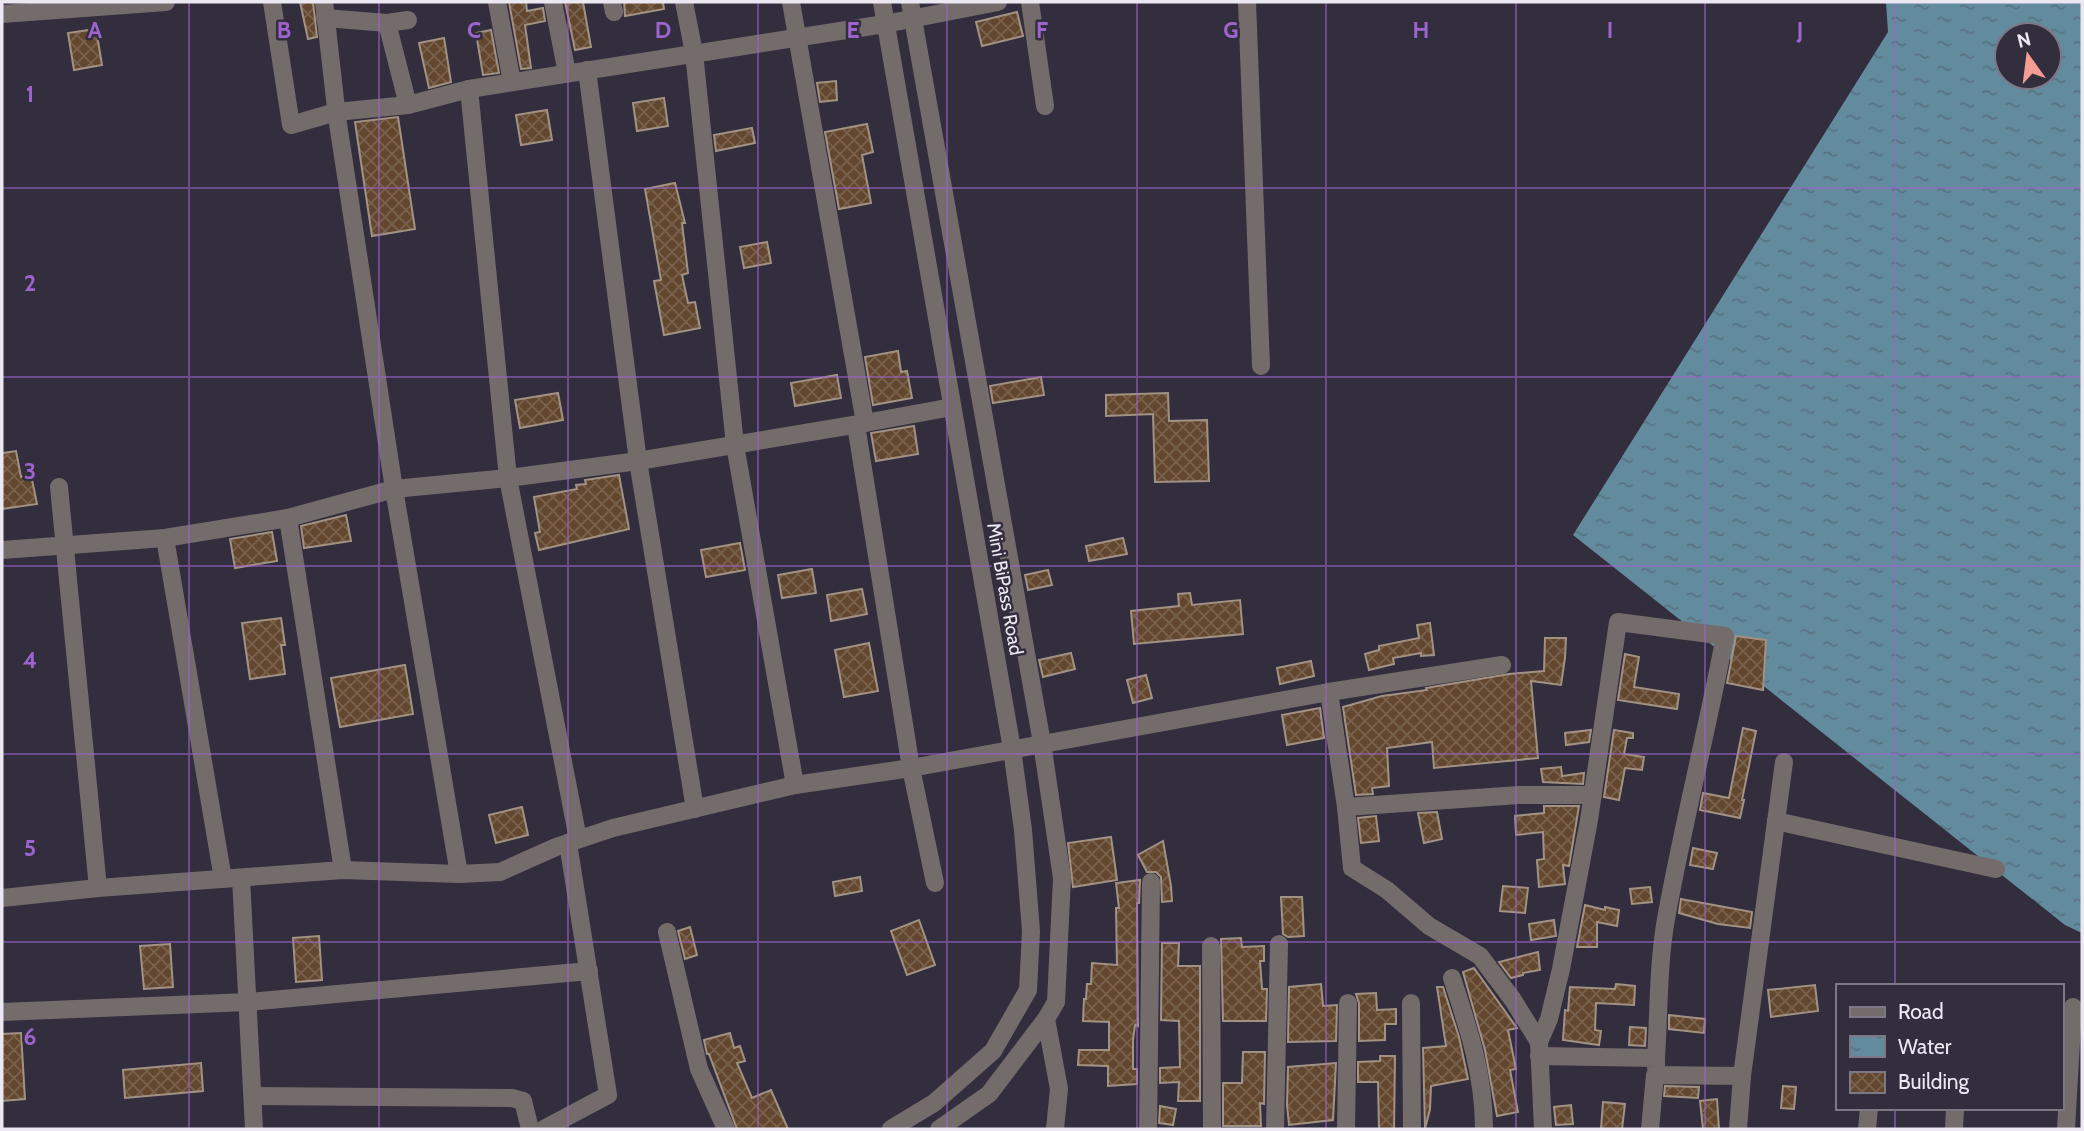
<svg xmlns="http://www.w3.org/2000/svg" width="2084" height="1131" font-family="Cabin,sans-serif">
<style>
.water{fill:url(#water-ripples);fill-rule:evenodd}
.building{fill:url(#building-cross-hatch);stroke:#a29284;stroke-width:2}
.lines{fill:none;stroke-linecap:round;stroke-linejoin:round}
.minor{stroke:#746b6b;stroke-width:18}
.grid{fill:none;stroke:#9d64ce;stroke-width:2;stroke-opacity:0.55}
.labels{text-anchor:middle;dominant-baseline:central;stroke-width:5;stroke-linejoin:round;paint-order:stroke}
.street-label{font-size:19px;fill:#ebe8f2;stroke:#332e3e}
.grid-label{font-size:23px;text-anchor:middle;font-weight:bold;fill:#9d64ce;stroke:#332e3e;stroke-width:5;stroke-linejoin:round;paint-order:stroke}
</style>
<defs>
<pattern id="water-ripples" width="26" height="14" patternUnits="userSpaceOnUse" patternTransform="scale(1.75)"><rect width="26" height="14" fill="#628b9e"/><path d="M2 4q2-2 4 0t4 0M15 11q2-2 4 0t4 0" fill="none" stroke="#587380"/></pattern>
<pattern id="building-cross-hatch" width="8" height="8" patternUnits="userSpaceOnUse" patternTransform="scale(1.75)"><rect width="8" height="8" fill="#62472e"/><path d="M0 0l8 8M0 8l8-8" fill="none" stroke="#79624d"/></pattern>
</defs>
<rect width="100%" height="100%" fill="#332e3e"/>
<path class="water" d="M 1886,2 L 2082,2 L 2082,933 L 2065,925 L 1573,535 L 1888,32 ZM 2007,35 L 2049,35 L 2049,77 L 2007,77 Z"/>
<g class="building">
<polygon points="300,2 313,2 317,37 308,39"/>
<polygon points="509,2 526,2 527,11 543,8 545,21 525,25 531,68 521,69"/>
<polygon points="565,2 583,2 591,47 575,50"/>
<polygon points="624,2 663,2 664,9 625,16"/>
<polygon points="1017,12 1023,36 982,46 976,22"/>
<polygon points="96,29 102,65 74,70 68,33"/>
<polygon points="491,30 499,73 483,75 476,33"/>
<polygon points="444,38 451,82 429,88 419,43"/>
<polygon points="836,81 837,100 820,102 817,83"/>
<polygon points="664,98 668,126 637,131 633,103"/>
<polygon points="547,110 552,140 521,145 516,115"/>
<polygon points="398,117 415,229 372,236 355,122"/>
<polygon points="867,124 873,152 862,155 871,203 839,209 825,132"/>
<polygon points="752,128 755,143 716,151 714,135"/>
<polygon points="675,183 685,223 682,223 688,273 682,275 688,303 695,302 700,328 664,335 654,281 661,280 645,189"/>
<polygon points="767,242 771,263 744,268 740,247"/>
<polygon points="898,351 901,372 907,371 912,398 873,405 865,357"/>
<polygon points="837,375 841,398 795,406 791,383"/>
<polygon points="1041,377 1044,395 993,403 990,386"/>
<polygon points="558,393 563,420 520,428 515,400"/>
<polygon points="1168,393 1169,421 1207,420 1209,481 1155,482 1153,414 1106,416 1106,395"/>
<polygon points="914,426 918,454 876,461 871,433"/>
<polygon points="16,451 21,477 31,475 37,504 2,509 2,453"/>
<polygon points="619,475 629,529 539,550 535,533 540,532 534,497 577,489 576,485 586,484 585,480"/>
<polygon points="346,515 351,541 304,548 301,526"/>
<polygon points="272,532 277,561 235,568 230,539"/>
<polygon points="1123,538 1127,554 1089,561 1086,546"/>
<polygon points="740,543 745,570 706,577 701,550"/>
<polygon points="812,569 816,593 782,598 778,575"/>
<polygon points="1048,570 1052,585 1028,590 1025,575"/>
<polygon points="862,589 867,614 831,621 827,595"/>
<polygon points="1190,593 1192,605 1240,600 1243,634 1134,644 1131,611 1179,606 1178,594"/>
<polygon points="281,618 285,645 281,645 285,674 250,679 242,623"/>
<polygon points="1430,623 1434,655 1421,656 1421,653 1393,658 1394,664 1369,670 1365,654 1379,650 1379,646 1419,638 1417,625"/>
<polygon points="1736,636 1766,640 1763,690 1727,683"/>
<polygon points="1545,638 1566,638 1565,658 1561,685 1531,681 1538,758 1434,768 1432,742 1387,748 1389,786 1372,788 1373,794 1356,795 1343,707 1382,696 1427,690 1426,688 1509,674 1544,671"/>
<polygon points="869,643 878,691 844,697 835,650"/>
<polygon points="1071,653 1075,669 1043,677 1039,660"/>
<polygon points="1625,654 1639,657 1634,687 1679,694 1677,709 1618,700"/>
<polygon points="1311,661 1314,676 1280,684 1277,668"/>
<polygon points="405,665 413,714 340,727 331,678"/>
<polygon points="1146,675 1152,698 1133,703 1127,680"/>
<polygon points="1320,708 1324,738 1287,745 1282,715"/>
<polygon points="1743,728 1756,731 1742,800 1744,800 1740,818 1700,810 1703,793 1729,798"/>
<polygon points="1591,730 1589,742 1566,745 1565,733"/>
<polygon points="1614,730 1633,733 1633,738 1627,738 1624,754 1644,757 1642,770 1625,768 1619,800 1604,797"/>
<polygon points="1561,767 1562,776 1584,773 1583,784 1543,782 1541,769"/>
<polygon points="1544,806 1579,806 1569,866 1563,865 1565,884 1539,887 1537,860 1544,859 1543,832 1516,835 1515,816 1544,813"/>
<polygon points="522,807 528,835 496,843 489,815"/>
<polygon points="1437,812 1442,839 1424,843 1418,813"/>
<polygon points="1376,816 1379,841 1361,843 1358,818"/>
<polygon points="1111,837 1117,880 1073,887 1068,843"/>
<polygon points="1163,841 1171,886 1172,901 1162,902 1161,877 1156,872 1147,872 1138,855"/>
<polygon points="1693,848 1717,853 1713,869 1690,865"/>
<polygon points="860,877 862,891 835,896 833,882"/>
<polygon points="1140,880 1139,903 1137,903 1138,1026 1135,1025 1133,1040 1133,1069 1137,1069 1137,1084 1108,1086 1108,1066 1078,1065 1079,1050 1109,1050 1109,1022 1083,1021 1084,999 1086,999 1087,984 1091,984 1092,963 1117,965 1116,908 1119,908 1116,883"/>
<polygon points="1503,886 1528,888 1525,913 1500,911"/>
<polygon points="1650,887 1652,902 1632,904 1630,889"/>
<polygon points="1281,897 1302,897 1304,936 1288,937 1283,934"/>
<polygon points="1681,899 1752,912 1750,928 1718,924 1679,913"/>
<polygon points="1585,905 1605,910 1605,907 1619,910 1617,926 1597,922 1597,947 1577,947"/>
<polygon points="919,920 935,965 907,975 891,931"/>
<polygon points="1554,920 1556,936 1531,940 1529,924"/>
<polygon points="690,927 697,955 685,959 678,931"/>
<polygon points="319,936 322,980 296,982 293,938"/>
<polygon points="1241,938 1242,947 1264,946 1264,961 1260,961 1262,989 1267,989 1266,1021 1223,1021 1221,939"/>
<polygon points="1162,943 1179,943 1178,966 1200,966 1200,1101 1178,1101 1179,1082 1160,1083 1160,1068 1180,1067 1179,1021 1161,1020"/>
<polygon points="170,944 173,987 144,989 140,946"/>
<polygon points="1538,952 1540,970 1523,973 1523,975 1511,978 1499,962"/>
<polygon points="1474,968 1517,1028 1508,1030 1516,1069 1510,1070 1518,1112 1497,1116 1485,1050 1463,972"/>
<polygon points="1321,984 1323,1006 1337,1005 1336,1041 1288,1042 1289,987"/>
<polygon points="1616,984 1635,986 1634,1005 1596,1003 1595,1030 1601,1031 1599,1045 1563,1040 1565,1010 1568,1011 1570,987 1615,989"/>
<polygon points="1815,985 1818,1011 1771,1017 1768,990"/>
<polygon points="1437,987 1443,987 1459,1037 1468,1079 1431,1086 1430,1109 1425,1129 1423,1048 1446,1046"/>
<polygon points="1376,993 1377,1010 1396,1009 1396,1024 1385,1024 1385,1040 1359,1041 1359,1003 1356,994"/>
<polygon points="1669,1015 1705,1019 1704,1033 1669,1029"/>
<polygon points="1630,1027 1646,1028 1645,1046 1629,1045"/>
<polygon points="21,1033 25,1099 2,1101 2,1034"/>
<polygon points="730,1033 734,1048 740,1046 745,1061 737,1063 752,1098 771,1090 788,1129 737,1129 709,1054 707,1054 704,1040"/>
<polygon points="1243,1052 1265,1052 1264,1104 1260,1103 1261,1126 1223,1126 1223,1083 1242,1083"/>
<polygon points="1380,1056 1395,1056 1394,1129 1379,1129 1378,1082 1358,1082 1358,1062 1380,1061"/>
<polygon points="201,1063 203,1091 125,1098 123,1070"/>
<polygon points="1336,1063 1333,1120 1289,1125 1287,1105 1288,1067"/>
<polygon points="1665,1086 1699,1087 1698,1098 1664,1096"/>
<polygon points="1783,1086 1796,1087 1794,1109 1781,1108"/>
<polygon points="1717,1099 1719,1129 1703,1129 1700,1101"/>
<polygon points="1603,1102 1625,1104 1622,1129 1601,1129"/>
<polygon points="1571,1105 1573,1124 1556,1125 1554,1107"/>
<polygon points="1160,1106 1176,1109 1173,1125 1159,1123"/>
</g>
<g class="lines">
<g class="minor">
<polyline points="272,2 291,125 336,112 408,105 469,89 885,24 998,2"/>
<polyline points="324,2 337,117 394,489 459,874"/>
<polyline points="497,2 512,82"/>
<polyline points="553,2 567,73"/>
<polyline points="612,2 614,12"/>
<polyline points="684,2 694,53 735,445 795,785"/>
<polyline points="882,2 1012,749 1023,830 1031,931 1028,990 993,1051 934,1103 891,1129"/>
<polyline points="910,2 1042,743 1062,878 1056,1002 1046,1019 989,1094 939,1129"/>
<polyline points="1030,2 1045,106"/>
<polyline points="1247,2 1261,366"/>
<polyline points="2,14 166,2"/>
<polyline points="325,18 387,23 408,20"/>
<polyline points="387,23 408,105"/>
<polyline points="587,70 638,461 695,809"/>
<polyline points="469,89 508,478 578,839"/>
<polyline points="865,423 952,407"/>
<polyline points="856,425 911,768 935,883"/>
<polyline points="59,487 98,888"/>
<polyline points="288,518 343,870"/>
<polyline points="165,538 223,879"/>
<polyline points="2,550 165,538 288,518 394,489 508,478 638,461 865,423 791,2"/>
<polyline points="1502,665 1329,692 1346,807 1352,868 1387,890 1429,926 1480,956 1513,1000 1539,1042"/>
<polyline points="1346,807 1519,795 1593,795"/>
<polyline points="1776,821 1996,869"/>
<polyline points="241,878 254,1129"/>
<polyline points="2,898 98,888 343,870 459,874 500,872 556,847 613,828 795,785 911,768 1329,692"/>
<polyline points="667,932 699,1069 726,1129"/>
<polyline points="1211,946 1212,1129"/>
<path d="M 1452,978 C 1469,1030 1484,1075 1484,1129"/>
<polyline points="1411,1003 1412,1129"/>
<polyline points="2,1012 248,1002 589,971"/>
<polyline points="1046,1019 1059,1089 1055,1129"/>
<polyline points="1539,1056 1656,1058 1656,1067"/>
<polyline points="1742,1076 1784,762"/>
<polyline points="254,1096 512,1098 523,1101 530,1129"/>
<polyline points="544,1129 608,1095 568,843"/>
<polyline points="1148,1129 1151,882"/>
<polyline points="1275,1129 1279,944"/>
<polyline points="1346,1129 1348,1003"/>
<path d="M 1543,1129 L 1539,1042 L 1549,1019 L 1561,969 L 1589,820 L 1618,622 L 1725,636 C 1707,731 1683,824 1666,919 C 1658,964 1659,1012 1656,1058"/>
<polyline points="1650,1129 1655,1075 1742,1076 1738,1129"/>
<polyline points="1867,1129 1869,1108"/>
<polyline points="1954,1129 1955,1108"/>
<polyline points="2066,1129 2073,1007"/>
</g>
</g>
<path class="grid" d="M 189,2 L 189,1129M 379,2 L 379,1129M 568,2 L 568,1129M 758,2 L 758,1129M 947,2 L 947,1129M 1137,2 L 1137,1129M 1326,2 L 1326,1129M 1516,2 L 1516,1129M 1705,2 L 1705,1129M 1895,2 L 1895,986M 2,188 L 2082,188M 2,377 L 2082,377M 2,566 L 2082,566M 2,754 L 2082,754M 2,942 L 2082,942M 1895,1108 L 1895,1129"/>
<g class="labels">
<g class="street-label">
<text transform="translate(1005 589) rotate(80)">Mini BiPass Road</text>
</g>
</g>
<g class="grid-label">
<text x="95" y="38">A</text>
<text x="284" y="38">B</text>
<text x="474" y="38">C</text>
<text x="663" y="38">D</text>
<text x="853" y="38">E</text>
<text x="1042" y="38">F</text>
<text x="1231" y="38">G</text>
<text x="1421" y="38">H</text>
<text x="1610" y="38">I</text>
<text x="1800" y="38">J</text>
<text x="30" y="102">1</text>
<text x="30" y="291">2</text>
<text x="30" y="479">3</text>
<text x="30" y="668">4</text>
<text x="30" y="856">5</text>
<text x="30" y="1045">6</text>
</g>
<rect width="2084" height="1131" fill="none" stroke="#ebe8f2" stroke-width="7"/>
<rect x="1836" y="984" width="228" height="126" fill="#332e3e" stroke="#7d7886" stroke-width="2"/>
<rect x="1850" y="1007" width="35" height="10" fill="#746b6b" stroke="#7d7886" stroke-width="2"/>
<text x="1898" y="1019" font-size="21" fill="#ebe8f2">Road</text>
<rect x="1850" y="1036" width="35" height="21" fill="url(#water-ripples)" stroke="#7d7886" stroke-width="2"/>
<text x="1898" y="1054" font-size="21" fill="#ebe8f2">Water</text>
<rect x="1850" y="1072" width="35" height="21" fill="url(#building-cross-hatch)" stroke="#7d7886" stroke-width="2"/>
<text x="1898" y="1089" font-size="21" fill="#ebe8f2">Building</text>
<g transform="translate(2028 56) rotate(346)"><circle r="33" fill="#332e3e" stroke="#7d7886" stroke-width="2"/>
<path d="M0-5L12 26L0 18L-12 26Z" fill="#f59c93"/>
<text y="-10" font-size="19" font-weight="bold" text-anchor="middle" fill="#ebe8f2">N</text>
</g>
</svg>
